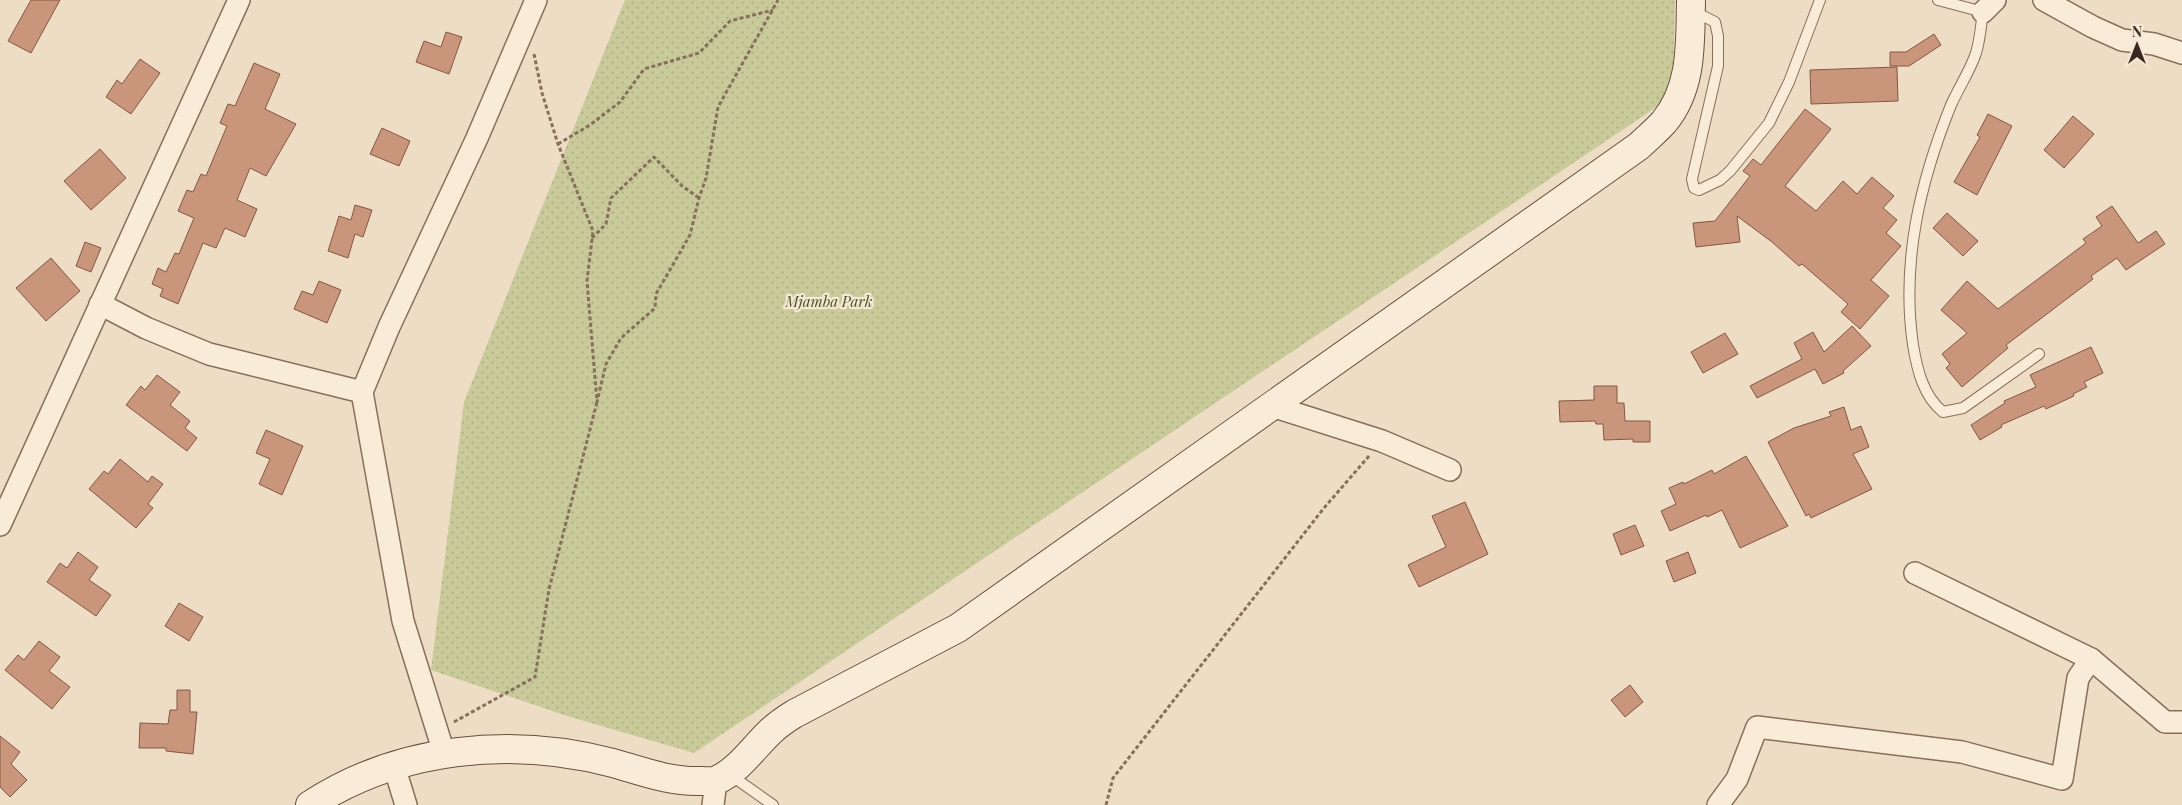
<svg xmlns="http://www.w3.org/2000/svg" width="2182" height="805" font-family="'Playfair Display',serif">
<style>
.park{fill:url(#park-dots)}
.building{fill:#c9967c;stroke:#855742}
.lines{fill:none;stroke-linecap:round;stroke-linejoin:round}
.service-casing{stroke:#876f5b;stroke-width:12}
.minor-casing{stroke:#876f5b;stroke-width:24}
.secondary-casing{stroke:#69503f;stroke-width:30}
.path{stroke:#876f5b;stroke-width:3;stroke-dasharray:4 2.5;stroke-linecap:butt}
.service{stroke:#f8ecd8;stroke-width:10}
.minor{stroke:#f8ecd8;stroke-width:21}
.secondary{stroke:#f8ecd8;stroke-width:28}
.labels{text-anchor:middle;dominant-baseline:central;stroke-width:4.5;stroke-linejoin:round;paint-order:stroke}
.park-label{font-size:15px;font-style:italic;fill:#4b5326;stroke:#f4e8d4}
</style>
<defs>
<pattern id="park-dots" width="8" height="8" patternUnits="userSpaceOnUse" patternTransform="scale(1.25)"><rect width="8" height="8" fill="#c9ca99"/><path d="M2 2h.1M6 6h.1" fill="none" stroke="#adae83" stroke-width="1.8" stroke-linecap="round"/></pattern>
</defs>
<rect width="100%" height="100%" fill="#edddc5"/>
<polygon class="park" points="625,0 1675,0 1673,96 694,753 567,716 431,670 464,402"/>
<g class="building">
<polygon points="31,0 60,0 31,53 8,41"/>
<polygon points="446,32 462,37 449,74 416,62 424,41 441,47"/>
<polygon points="1934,34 1941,45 1909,66 1890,66 1890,52 1906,52"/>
<polygon points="140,59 160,73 131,114 106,97 117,80 122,84"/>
<polygon points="254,63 280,74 265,109 296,124 266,176 250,168 237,200 257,209 245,237 225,228 216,248 203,243 178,304 160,296 163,289 152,284 158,268 166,272 175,253 179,254 194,218 178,211 187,190 193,192 201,174 206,176 227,126 220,123 228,104 235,106"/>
<polygon points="1897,67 1898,101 1811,104 1810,70"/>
<polygon points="1805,109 1831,129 1785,186 1816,211 1843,181 1857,194 1872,177 1894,196 1883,208 1897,220 1886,233 1901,246 1871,280 1889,296 1860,329 1841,312 1848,304 1802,264 1799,266 1772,242 1737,216 1740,242 1696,247 1693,223 1715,221 1750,176 1743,171 1753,159 1761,165"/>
<polygon points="1988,114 2012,126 1977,195 1954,182 1980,137 1977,135"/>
<polygon points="2073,116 2094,134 2064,168 2044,150"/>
<polygon points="382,128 410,141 399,166 370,154"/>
<polygon points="100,149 126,178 91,210 64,181"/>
<polygon points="355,205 372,210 363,237 355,234 348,258 328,251 339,216 351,220"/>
<polygon points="2112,206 2138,243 2156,231 2165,244 2126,270 2117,258 2091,276 2093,279 2006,345 2008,348 1962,387 1946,368 1950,364 1942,354 1967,333 1941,310 1967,281 1998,309 2086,243 2083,239 2102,226 2096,217"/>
<polygon points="1947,213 1978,241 1963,256 1933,228"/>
<polygon points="85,242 101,248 91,272 76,266"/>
<polygon points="51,258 80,291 46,321 16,288"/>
<polygon points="319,281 341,290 327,323 294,309 302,291 313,295"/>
<polygon points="1852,326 1871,346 1843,371 1844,373 1823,384 1815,369 1757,398 1750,386 1802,359 1794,343 1813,332 1824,352"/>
<polygon points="1725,333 1738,354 1703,373 1691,352"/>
<polygon points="2091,347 2103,373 2084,382 2087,387 2073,394 2074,396 2046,409 2044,406 2001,425 2002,427 1980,440 1971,425 2005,403 2004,401 2036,387 2030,375"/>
<polygon points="157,375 180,392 170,405 190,421 185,428 197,438 187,451 126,405 141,386 145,390"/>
<polygon points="1594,386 1617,386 1617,403 1624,403 1625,421 1650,421 1650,442 1633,442 1633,439 1604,440 1603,424 1596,424 1595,421 1560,422 1559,401 1594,400"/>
<polygon points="1844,407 1851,430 1861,426 1869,447 1853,454 1872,489 1811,518 1809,514 1806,516 1768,442 1794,428 1831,416 1829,412"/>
<polygon points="266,430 303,446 282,495 259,484 270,459 256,453"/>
<polygon points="1746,456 1788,526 1740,548 1722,510 1707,517 1706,515 1670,531 1661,511 1676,504 1669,488 1683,482 1684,484 1712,470 1714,474"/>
<polygon points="120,459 148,482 152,476 163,484 148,504 153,508 136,528 89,489 104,471 108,474"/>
<polygon points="1465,502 1488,554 1419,587 1408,565 1446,547 1432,516"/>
<polygon points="1635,525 1644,546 1621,555 1613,534"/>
<polygon points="78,552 98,567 89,580 111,595 96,616 47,582 60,563 67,568"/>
<polygon points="1688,552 1696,573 1674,582 1666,561"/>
<polygon points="179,603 203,617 189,641 165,626"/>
<polygon points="39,641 60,657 49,671 70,687 52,709 5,670 18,655 24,660"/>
<polygon points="1630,685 1643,702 1625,717 1611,700"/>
<polygon points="177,690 190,690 190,712 197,712 193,754 166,751 166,748 139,748 140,723 168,724 170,710 177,710"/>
<polygon points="0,736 20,752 11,764 27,780 10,797 0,787"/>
</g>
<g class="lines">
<defs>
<g id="service">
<path d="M 1938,0 L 1983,12 C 1981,25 1980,40 1976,53 C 1970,71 1959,87 1951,105 C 1920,182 1901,262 1913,345 C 1917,369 1923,396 1943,412 L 1963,408 L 2039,354"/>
<polyline points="1693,11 1715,22 1718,36 1718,66 1692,179 1694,188 1699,190 1720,180 1730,171 1769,123 1789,82 1820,0"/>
<polyline points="729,774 773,805"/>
</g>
<g id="minor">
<polyline points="2044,0 2093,27 2122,40 2154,44 2182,53"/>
<polyline points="1983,12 1995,0"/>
<polyline points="100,304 146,328 209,354 362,392"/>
<polyline points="1272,406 1382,441 1450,470"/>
<polyline points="0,525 239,0"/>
<polyline points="1915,573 2091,659 2165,722 2182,722"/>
<polyline points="444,753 403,621 362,392 389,327 477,138 536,0"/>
<polyline points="394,766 406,805"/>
<polyline points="713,805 716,781"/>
<polyline points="1718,805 1737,779 1757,727 1962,752 2062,779 2078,678 2091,659"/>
</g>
<path id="secondary" d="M 310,805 C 399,747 512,736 613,763 C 644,772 670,782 702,781 C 707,781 713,782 717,780 C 738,771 754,747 770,732 C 777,725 786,719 794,714 L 958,628 L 1639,146 C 1647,138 1656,131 1664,122 C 1693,87 1690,43 1691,0"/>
</defs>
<use href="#service" class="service-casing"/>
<use href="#minor" class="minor-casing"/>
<use href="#secondary" class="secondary-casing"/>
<g class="path">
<polyline points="534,54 542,93 558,144 593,231 587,281 597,402 606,364 621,338 655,308 656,294 690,235 699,198 706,178 718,107 778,0"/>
<polyline points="558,144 590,125 620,102 644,69 699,53 730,21 773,10"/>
<polyline points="592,238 606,224 611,198 654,157 682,186 699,198"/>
<polyline points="454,722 535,677 549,589 597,402"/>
<polyline points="1106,805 1113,778 1324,508 1369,456"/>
</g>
<use href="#service" class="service"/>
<use href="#minor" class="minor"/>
<use href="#secondary" class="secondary"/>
</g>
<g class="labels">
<g class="park-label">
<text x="829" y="301">Mjamba Park</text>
</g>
</g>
<g transform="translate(2137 45)" stroke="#f4e8d4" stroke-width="4" paint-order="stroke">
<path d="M0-4L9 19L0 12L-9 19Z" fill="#37291f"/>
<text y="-8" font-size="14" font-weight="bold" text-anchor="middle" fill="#37291f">N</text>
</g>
</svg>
